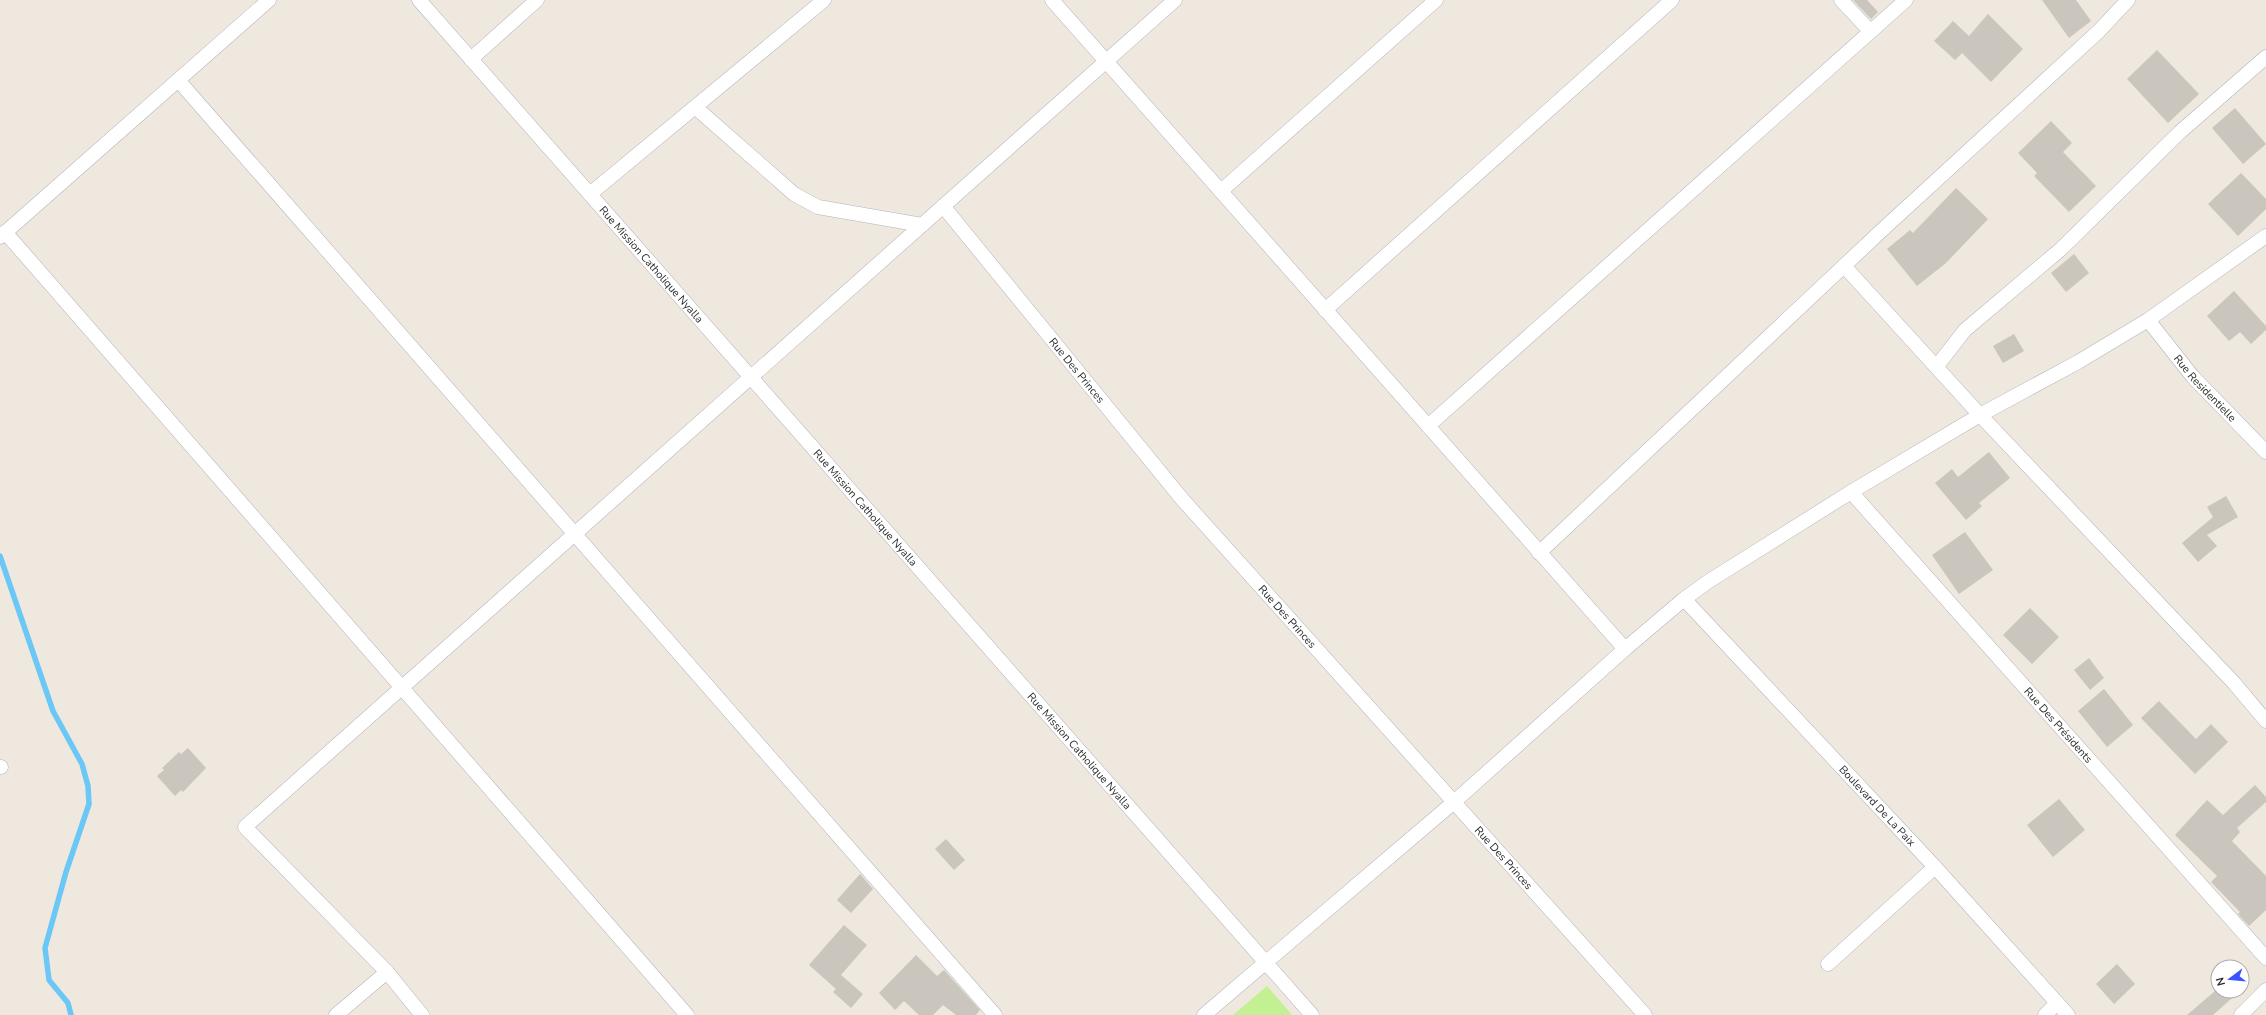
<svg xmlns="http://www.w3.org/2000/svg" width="2266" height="1015" font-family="'Nunito Sans',sans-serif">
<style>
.pitch{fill:#c2f093}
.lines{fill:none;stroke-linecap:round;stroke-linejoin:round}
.stream{stroke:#6bc8f6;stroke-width:5.5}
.building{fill:#cac5bd}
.street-casing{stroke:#b2b3c1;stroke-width:15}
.street{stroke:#fff;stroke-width:14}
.labels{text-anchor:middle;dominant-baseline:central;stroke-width:3.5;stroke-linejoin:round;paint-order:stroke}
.street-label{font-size:11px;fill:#2c2c2c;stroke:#fff}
</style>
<rect width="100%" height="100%" fill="#efe8de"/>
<polygon class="pitch" points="1267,986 1292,1015 1233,1015"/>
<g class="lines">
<polyline class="stream" points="0,556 53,711 82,764 88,786 89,804 66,872 45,948 49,980 68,1003 71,1015"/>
</g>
<g class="building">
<polygon points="1853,0 1867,0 1878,12 1871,19"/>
<polygon points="2042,0 2076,0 2091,21 2069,38"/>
<polygon points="1988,14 2023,49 1991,82 1962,53 1955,60 1934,41 1953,21 1969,36"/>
<polygon points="2157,50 2199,94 2168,123 2127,79"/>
<polygon points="2235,108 2266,144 2243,164 2212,128"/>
<polygon points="2051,121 2072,143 2063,152 2096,186 2069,212 2034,176 2037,173 2018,153"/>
<polygon points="2241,173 2266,199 2266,209 2238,236 2208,204"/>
<polygon points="1956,188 1988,219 1946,263 1917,286 1887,249 1910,230 1913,233"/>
<polygon points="2074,254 2089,273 2066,292 2051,273"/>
<polygon points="2234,291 2266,326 2266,330 2251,344 2240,332 2229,341 2207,316"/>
<polygon points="2014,334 2024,351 2003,363 1993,346"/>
<polygon points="1989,452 2010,478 1979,503 1982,506 1966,520 1935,483 1952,469 1958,477"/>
<polygon points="2226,496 2238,517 2207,535 2217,546 2198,562 2182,543 2213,517 2207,507"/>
<polygon points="1965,532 1993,570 1959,594 1932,555"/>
<polygon points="2030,608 2059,637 2032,664 2003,635"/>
<polygon points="2089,658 2104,678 2090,690 2074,670"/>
<polygon points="2104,689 2133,725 2107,747 2078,711"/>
<polygon points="2159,701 2196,739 2211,724 2228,742 2195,774 2141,718"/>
<polygon points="188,748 206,768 183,792 181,790 175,796 157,776 164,770 162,768 179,752 181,754"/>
<polygon points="2255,785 2266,797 2266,802 2237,828 2240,832 2232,841 2266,876 2266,910 2249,926 2238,914 2240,912 2211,882 2217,876 2175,835 2207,800 2223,815"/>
<polygon points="2059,799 2085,830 2053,857 2027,825"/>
<polygon points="946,839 965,860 954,870 935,849"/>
<polygon points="860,874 873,889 851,913 837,900"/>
<polygon points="844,925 867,945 841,975 863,994 851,1008 833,992 836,989 809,965"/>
<polygon points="916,955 937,976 944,970 980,1010 976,1015 956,1015 943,1005 933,1015 919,1015 904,1001 895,1010 879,993"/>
<polygon points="2117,964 2135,984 2114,1004 2096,984"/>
<polygon points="2215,991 2240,991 2213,1015 2187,1015"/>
</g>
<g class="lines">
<defs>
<g id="street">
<path id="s1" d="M 419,0 L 1312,1015"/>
<polyline points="1052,0 1625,649"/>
<polyline points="1841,0 1870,31"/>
<polyline points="471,59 537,0"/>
<polyline points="178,80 995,1015"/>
<polyline points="695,107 794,194 818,207 922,225"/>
<polyline points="1221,191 1436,0"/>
<polyline points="590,194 824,0"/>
<path id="s2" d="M 943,206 L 1182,499 L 1645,1015"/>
<polyline points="5,232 687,1015"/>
<polyline points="0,237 269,0"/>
<polyline points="1845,267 1980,415 2234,683 2266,721"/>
<polyline points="1325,310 1672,0"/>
<path id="s3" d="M 2148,320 L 2193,377 L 2266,452"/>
<polyline points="1937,366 1965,330 2061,249 2180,132 2266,57"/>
<polyline points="1428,426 1906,0"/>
<path id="s4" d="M 1851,492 L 2266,958"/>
<polyline points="1539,553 1881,231 2099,31 2128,0"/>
<path id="s5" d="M 1684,599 L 1935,867 L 2068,1015"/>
<polyline points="0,767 1,767"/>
<polyline points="1828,964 1935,867"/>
<polyline points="336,1015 387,972"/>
<polyline points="422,1015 387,972 245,827 1175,0"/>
<polyline points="1204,1015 1454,802 1625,649 1684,599 1709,581 1851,492 1980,415 2078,362 2148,320 2266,236"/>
<polyline points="2045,1015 2057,1003"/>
<polyline points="2241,1015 2266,990"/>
</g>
</defs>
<use href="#street" class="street-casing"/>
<use href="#street" class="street"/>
</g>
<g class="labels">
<g class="street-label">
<text stroke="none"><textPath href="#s1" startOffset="352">Rue Mission Catholique Nyalla</textPath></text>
<text stroke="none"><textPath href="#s2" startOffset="212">Rue Des Princes</textPath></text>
<text stroke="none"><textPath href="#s3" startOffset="89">Rue Residentielle</textPath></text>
<text stroke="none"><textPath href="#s1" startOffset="676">Rue Mission Catholique Nyalla</textPath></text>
<text stroke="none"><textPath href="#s2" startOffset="536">Rue Des Princes</textPath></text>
<text stroke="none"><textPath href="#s4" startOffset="312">Rue Des Présidents</textPath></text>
<text stroke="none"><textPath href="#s1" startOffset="1000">Rue Mission Catholique Nyalla</textPath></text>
<text stroke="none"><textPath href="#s5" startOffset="283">Boulevard De La Paix</textPath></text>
<text stroke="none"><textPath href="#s2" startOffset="860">Rue Des Princes</textPath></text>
</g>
</g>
<g transform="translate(2230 979) rotate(254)"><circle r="19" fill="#ffffff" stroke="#ababab"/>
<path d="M0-3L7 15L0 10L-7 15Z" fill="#3a52ff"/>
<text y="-6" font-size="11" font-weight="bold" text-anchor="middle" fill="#2c2c2c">N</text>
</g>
</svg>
